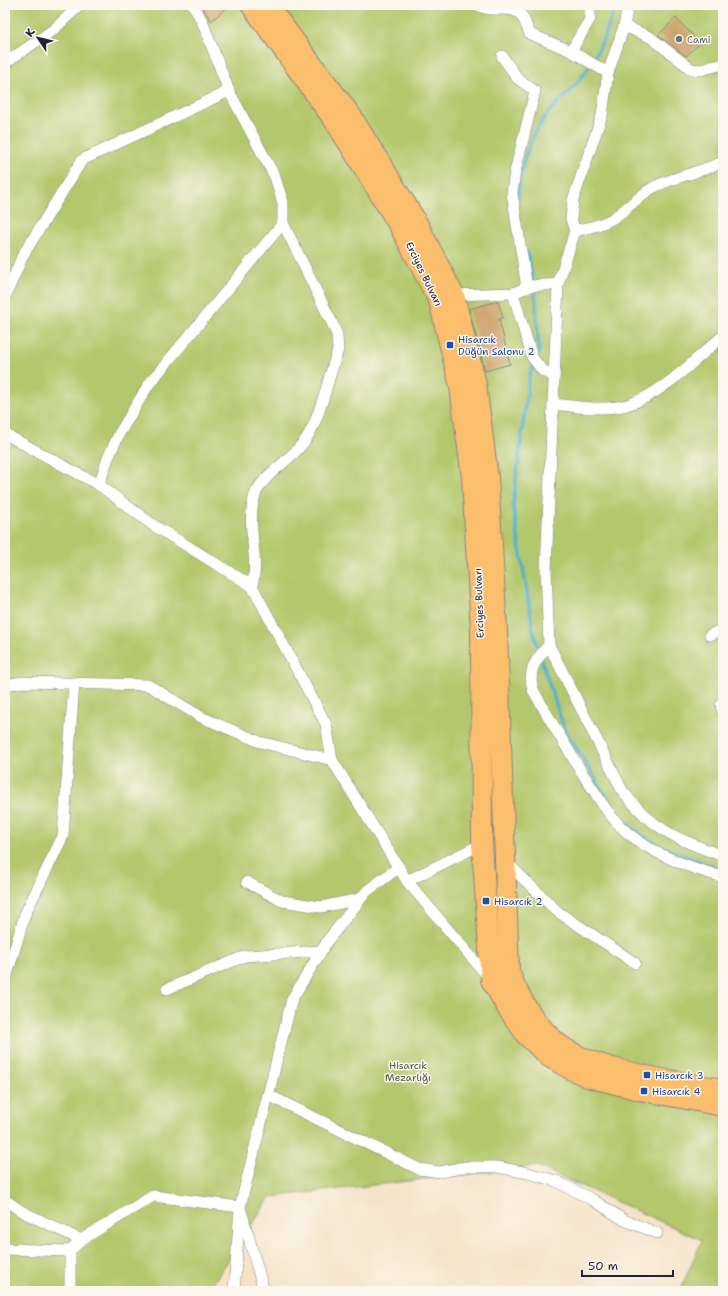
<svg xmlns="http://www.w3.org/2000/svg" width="728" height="1296" font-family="'Shantell Sans',sans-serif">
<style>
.green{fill:#b3c86c;stroke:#6a7554}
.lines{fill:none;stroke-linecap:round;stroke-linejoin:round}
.stream{stroke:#4daecc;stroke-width:3.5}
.building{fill:#cd9f67}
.street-casing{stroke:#8c8282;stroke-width:12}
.highway-casing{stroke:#8c8282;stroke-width:22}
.street{stroke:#fff;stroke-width:11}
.highway{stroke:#fabe6d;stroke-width:20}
.worship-dot{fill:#6b7280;stroke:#fbf7ec;stroke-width:1.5}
.transit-dot{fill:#1a4fb4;stroke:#fbf7ec;stroke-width:1.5}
.labels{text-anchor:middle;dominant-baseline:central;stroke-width:3;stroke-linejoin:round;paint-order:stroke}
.worship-label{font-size:10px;fill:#5b616d;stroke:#fbf7ec;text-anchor:start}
.street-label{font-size:10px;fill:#22223b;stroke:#fbf7ec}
.transit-label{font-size:10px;fill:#164399;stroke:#fbf7ec;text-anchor:start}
.park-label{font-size:10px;fill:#4e544a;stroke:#fbf7ec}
</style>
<rect width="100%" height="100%" fill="#fbf7ec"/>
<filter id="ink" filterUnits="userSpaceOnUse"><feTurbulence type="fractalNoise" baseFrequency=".025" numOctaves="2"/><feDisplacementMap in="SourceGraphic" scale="8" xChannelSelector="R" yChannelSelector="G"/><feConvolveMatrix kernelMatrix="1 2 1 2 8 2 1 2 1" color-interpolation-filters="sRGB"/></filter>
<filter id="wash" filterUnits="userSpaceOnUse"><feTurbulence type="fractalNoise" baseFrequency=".012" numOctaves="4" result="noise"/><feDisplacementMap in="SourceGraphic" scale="16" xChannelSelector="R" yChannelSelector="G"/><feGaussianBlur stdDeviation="0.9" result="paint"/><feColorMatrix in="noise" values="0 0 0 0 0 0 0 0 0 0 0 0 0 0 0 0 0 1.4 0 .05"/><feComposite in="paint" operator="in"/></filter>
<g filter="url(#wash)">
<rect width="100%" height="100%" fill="#f5e3c9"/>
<polygon class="green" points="5,5 723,5 723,1291 680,1291 702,1240 537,1166 270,1197 208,1291 5,1291"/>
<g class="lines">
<g class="stream">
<path d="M 518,198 C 519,171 528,140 544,118 C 554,105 566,96 576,84 C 592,66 611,29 614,5"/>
<polyline points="527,251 535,291 539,351 529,377 513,505 533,630 547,678 565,730 617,814 634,829 655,843 680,854 723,870"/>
</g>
</g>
<g id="blocks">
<g class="building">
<polygon points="201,5 230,5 211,21"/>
<polygon points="676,18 700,43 686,56 658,35"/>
<polygon points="498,301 503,318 499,319 510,364 485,371 469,309"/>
</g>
</g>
</g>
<g filter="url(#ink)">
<use href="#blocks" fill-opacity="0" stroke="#8c8282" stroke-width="1"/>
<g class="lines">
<defs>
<g id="street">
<path d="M 193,5 L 202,21 L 229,91 L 275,177 L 283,203 L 283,223 L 334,327 L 337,335 L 338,350 C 329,376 320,418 306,439 C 293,460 260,475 254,498 C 246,527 260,558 252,586"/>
<path d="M 478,5 C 491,14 512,4 520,14 C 525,19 527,28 530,34 L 571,51"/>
<polyline points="624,26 650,37 691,69 701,70 723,64"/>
<polyline points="502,56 518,79 535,91 515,172 512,193 527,288"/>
<polyline points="5,63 53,30 80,5"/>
<polyline points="608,73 624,26 628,5"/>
<path d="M 575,231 C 586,228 599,226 610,220 C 626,211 638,196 654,187 C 676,176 701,172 723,162"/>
<path d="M 558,284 L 546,570 L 549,645 L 622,790 C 652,830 677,839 723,856"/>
<polyline points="513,293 532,357 542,370 554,376"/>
<polyline points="454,295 513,293 530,286 558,284 575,231 571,219 573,200 602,115 608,73 571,51 590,19 590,5"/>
<polyline points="5,297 23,255 82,160 229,91"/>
<path d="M 554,404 C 577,407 604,411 627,405 C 662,395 695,359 723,336"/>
<polyline points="5,434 99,485 153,525 252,586 326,724 332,760 407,881 489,978"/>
<polyline points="99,485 108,458 119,434 149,384 283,223"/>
<polyline points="710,635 723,629"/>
<path d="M 549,645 C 536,659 527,670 533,690 C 551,722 569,752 588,782 C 601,801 611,820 629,834 C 656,856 691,868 723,877"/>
<polyline points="5,685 23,682 148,685 201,717 260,742 332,760"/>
<polyline points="723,704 721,705 723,713"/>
<polyline points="505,861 558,912 635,963"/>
<polyline points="407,881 482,844"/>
<polyline points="247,882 282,901 321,907 360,899"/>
<polyline points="5,982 25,914 63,836 74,683"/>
<polyline points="167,989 245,956 321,951"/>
<polyline points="268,1095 419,1169 440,1172 465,1167 497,1167 528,1173 556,1181 593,1200 624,1220 657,1233"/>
<polyline points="5,1200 21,1211 81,1240"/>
<polyline points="5,1249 70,1251 81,1240 153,1196 240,1207 264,1291"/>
<polyline points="70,1251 70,1291"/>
<polyline points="234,1291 240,1207 292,999 328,940 367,891 399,867"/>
</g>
<g id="highway">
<polyline points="251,5 336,123 400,227 439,301 460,387 472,478 481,631 482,844 491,980 506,1006 526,1035 549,1057 572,1070 588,1077 644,1091 723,1106"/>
<path d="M 268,6 L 350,114 L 415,219 L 454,295 L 476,384 L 488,477 L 497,630 L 509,972 C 520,1000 535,1025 559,1044 C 595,1072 678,1081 723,1089"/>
</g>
</defs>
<use href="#street" class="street-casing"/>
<use href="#highway" class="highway-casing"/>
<use href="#street" class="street"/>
<use href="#highway" class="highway"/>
</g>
</g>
<circle class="worship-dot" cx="679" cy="39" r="4"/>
<g class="transit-dot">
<rect x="446" y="341" width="8" height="8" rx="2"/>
<rect x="482" y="897" width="8" height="8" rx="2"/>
<rect x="643" y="1071" width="8" height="8" rx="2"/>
<rect x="640" y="1087" width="8" height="8" rx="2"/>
</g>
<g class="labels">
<g class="worship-label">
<text x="687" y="39">Cami</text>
</g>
<g class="street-label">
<text transform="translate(424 274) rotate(64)">Erciyes Bulvarı</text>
<text transform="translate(479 603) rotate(-92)">Erciyes Bulvarı</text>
</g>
<g class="transit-label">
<text x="458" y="339">Hisarcık<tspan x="458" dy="12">Düğün Salonu 2</tspan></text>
<text x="494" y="901">Hisarcık 2</text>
<text x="655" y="1075">Hisarcık 3</text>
<text x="652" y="1091">Hisarcık 4</text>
</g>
<g class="park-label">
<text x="408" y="1065">Hisarcık<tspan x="408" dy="12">Mezarlığı</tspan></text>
</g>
</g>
<rect width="728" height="1296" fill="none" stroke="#fbf7ec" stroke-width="20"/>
<g transform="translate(38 38) rotate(305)" stroke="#fbf7ec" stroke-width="3" paint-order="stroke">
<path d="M0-3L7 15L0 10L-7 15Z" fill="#22223b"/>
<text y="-6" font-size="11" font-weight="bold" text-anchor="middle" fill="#22223b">K</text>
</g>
<path d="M582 1270v6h91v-6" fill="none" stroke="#22223b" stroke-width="2"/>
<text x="588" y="1270" font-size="12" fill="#22223b" stroke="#fbf7ec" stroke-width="3" paint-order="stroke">50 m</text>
</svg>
